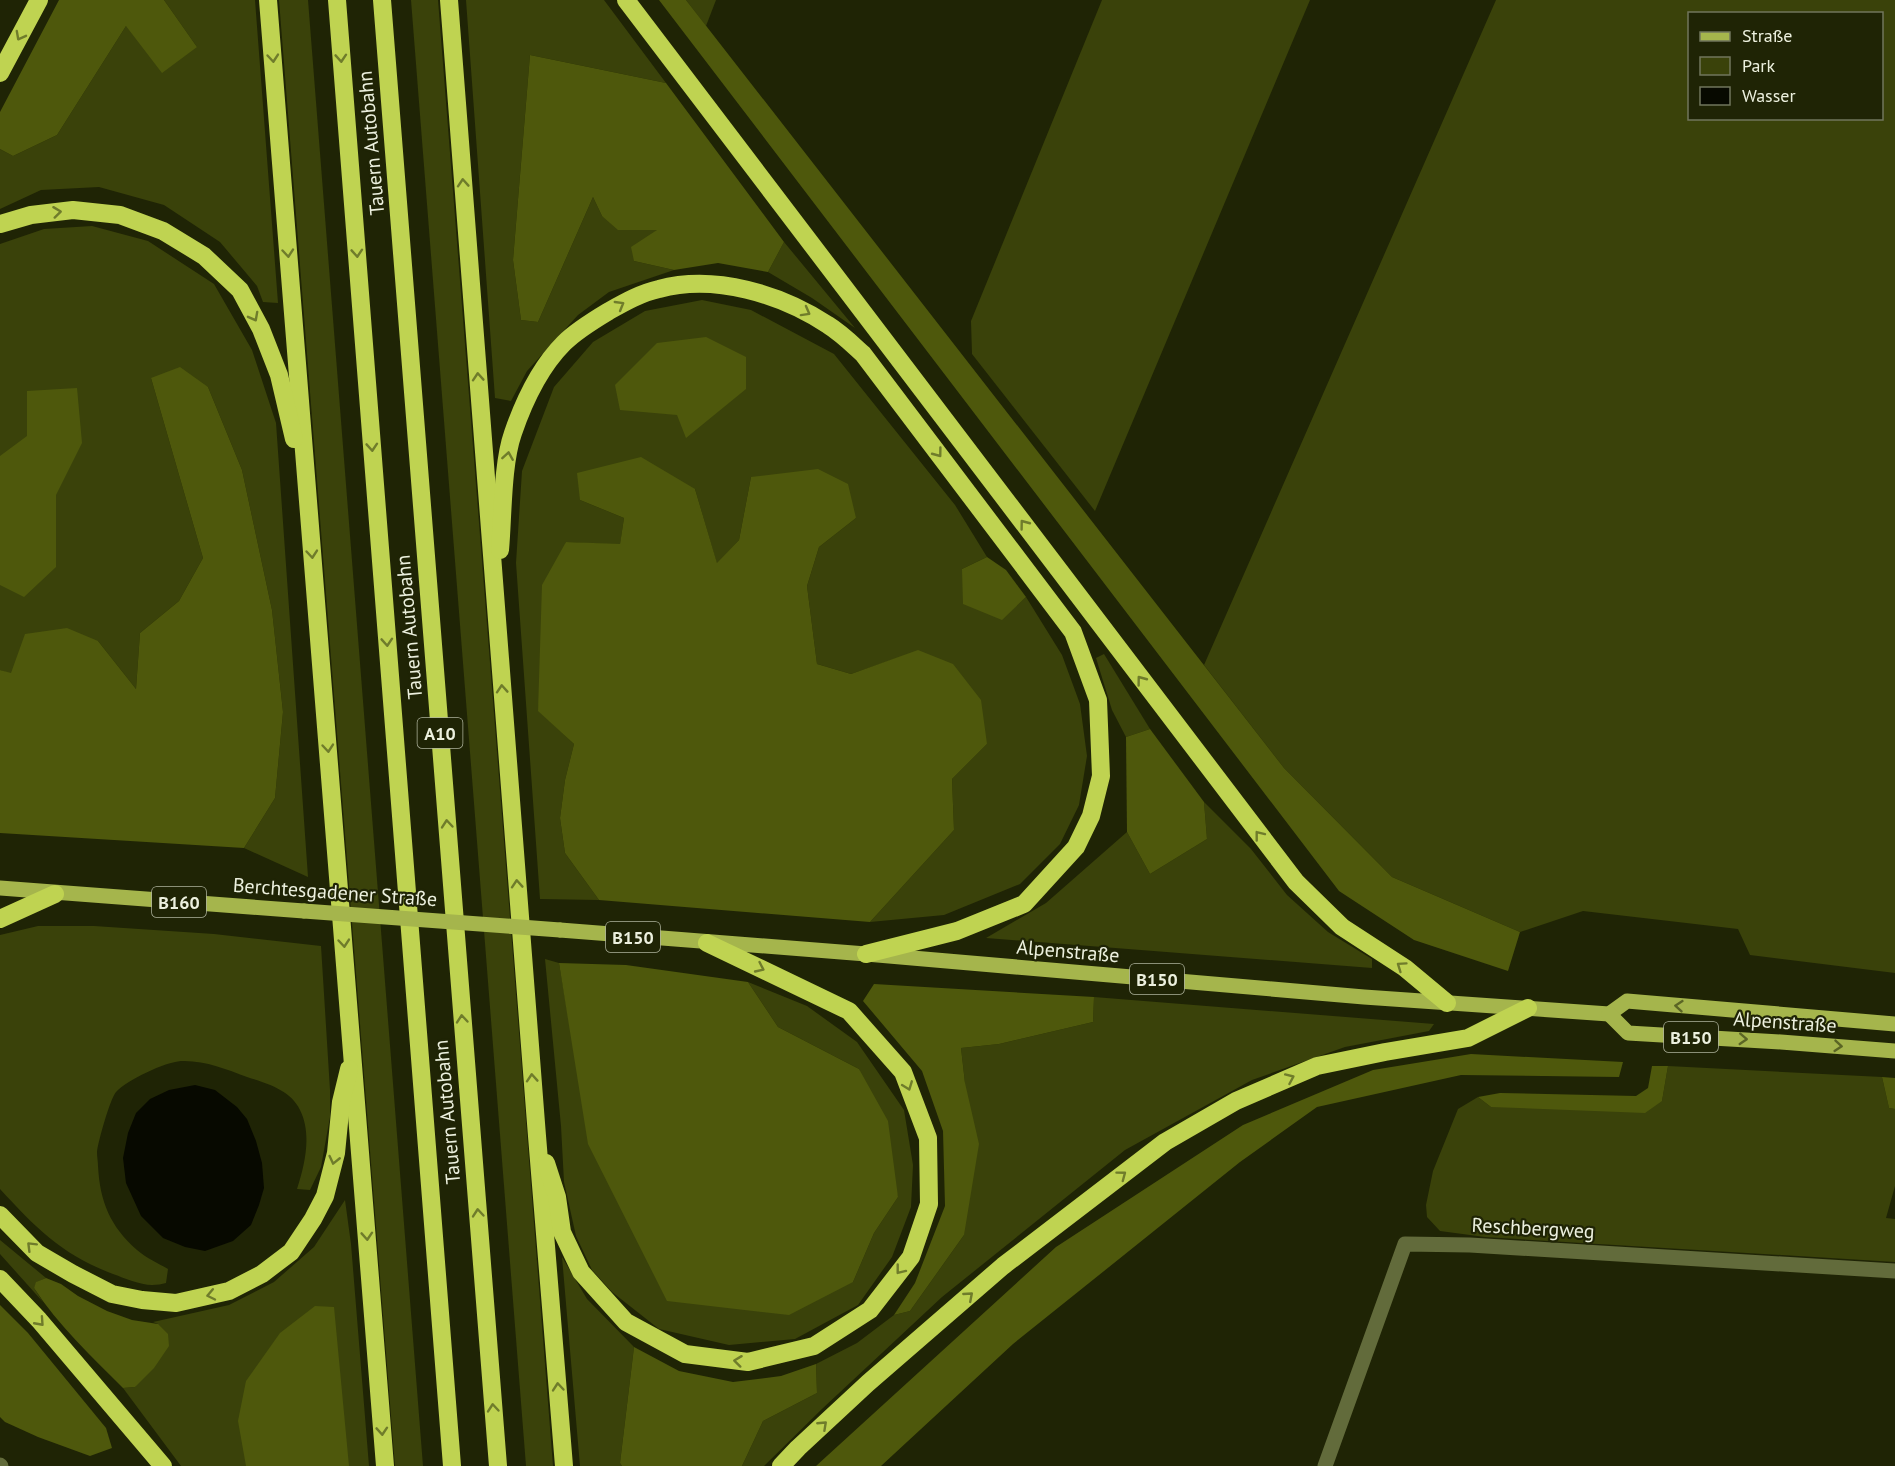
<svg xmlns="http://www.w3.org/2000/svg" width="1895" height="1466" font-family="'PT Sans',sans-serif">
<style>
.green{fill:#3a420a;fill-rule:evenodd}
.forest{fill:#4e580c}
.water{fill:#070900}
.lines{fill:none;stroke-linecap:round;stroke-linejoin:round}
.street{stroke:#626b3b;stroke-width:15}
.primary{stroke:#a5b54c;stroke-width:15}
.highway{stroke:#bfd351;stroke-width:18}
.primary-bridge{stroke:#a5b54c;stroke-width:15}
.oneway{stroke:#6f7c2b}
.oneway2{stroke:#5b6525}
.labels{text-anchor:middle;dominant-baseline:central;stroke-width:4.5;stroke-linejoin:round;paint-order:stroke}
.shield{fill:#1f2405;stroke:#aeb39d;stroke-width:1.5}
.shield-label{font-size:18px;font-weight:bold;fill:#ecf0de}
.street-label{font-size:20px;fill:#ecf0de;stroke:#1f2405}
</style>
<rect width="100%" height="100%" fill="#1f2405"/>
<g class="green">
<polygon points="164,0 255,0 278,303 263,302 257,286 220,242 164,205 99,187 41,190 0,209 0,149 13,156 57,135 126,26 197,47"/>
<polygon points="279,0 308,0 423,1466 395,1466"/>
<polygon points="411,0 438,0 553,1466 526,1466"/>
<polygon points="466,0 604,0 666,83 530,55 513,260 521,320 538,322 593,197 602,216 658,229 634,261 674,270 609,292 578,315 527,371 511,401 495,398"/>
<polygon points="686,0 716,0 706,26"/>
<polygon points="1102,0 1310,0 1095,511 972,354 971,321"/>
<path d="M 1496,0 L 1895,0 L 1895,973 L 1750,955 L 1738,929 L 1583,911 L 1520,932 L 1392,877 L 1284,768 L 1204,665 ZM 1690,14 L 1882,14 L 1882,118 L 1690,118 Z"/>
<polygon points="92,226 148,241 214,284 252,350 276,423 308,877 244,848 275,798 283,712 272,610 242,470 208,387 151,378 203,558 179,601 140,633 136,689 98,641 11,674 0,670 0,244 44,229"/>
<polygon points="784,242 855,328 812,298 768,272"/>
<polygon points="702,300 751,310 834,354 955,505 987,557 962,569 1002,619 1026,597 1062,655 1080,704 1087,756 1079,805 1060,844 1020,884 944,915 870,922 954,830 952,779 987,744 918,651 851,674 817,664 807,586 819,547 856,518 751,477 739,540 717,564 695,489 580,500 624,518 620,545 566,542 538,710 574,744 565,780 560,818 565,853 599,900 540,899 516,563 522,471 554,387 593,342 645,311"/>
<polygon points="1104,654 1150,729 1126,737 1112,710 1096,658"/>
<polygon points="1204,802 1251,849 1287,895 1328,932 1372,959 1372,968 986,938 1046,903 1127,832 1150,874 1207,839"/>
<path d="M 38,926 L 94,926 L 214,934 L 321,946 L 330,1090 L 330,1117 L 321,1167 L 310,1190 L 297,1189 C 305,1164 312,1134 300,1110 C 291,1090 266,1083 247,1077 C 226,1069 204,1060 181,1061 C 165,1062 127,1080 116,1092 C 110,1099 98,1142 97,1152 C 97,1157 98,1162 98,1166 C 100,1202 110,1226 137,1250 C 146,1258 158,1263 168,1269 L 166,1283 C 162,1284 157,1285 152,1285 C 140,1285 124,1278 113,1274 C 62,1255 36,1228 0,1189 L 0,935 Z"/>
<polygon points="545,959 559,963 573,1044 853,1282 874,1233 898,1197 859,1069 778,1027 748,982 807,1006 857,1042 904,1110 913,1165 911,1207 892,1257 858,1305 795,1339 729,1345 659,1329 612,1292 592,1270 576,1236 564,1182 561,1126"/>
<polygon points="1094,997 1434,1024 1429,1031 1345,1047 1252,1080 1125,1150 942,1297 823,1408 764,1466 742,1466 763,1421 817,1393 816,1364 857,1343 894,1315 910,1311 964,1235 965,1083 961,1048 999,1044 1093,1022"/>
<polygon points="1668,1066 1882,1077 1889,1108 1895,1109 1895,1186 1886,1218 1895,1219 1895,1262 1485,1237 1440,1231 1427,1217 1426,1205 1433,1171 1458,1109 1478,1097 1491,1107 1662,1101"/>
<polygon points="345,1200 351,1244 369,1466 181,1466 123,1388 135,1387 158,1324 153,1322 229,1305 274,1282 314,1247"/>
<polygon points="0,1240 46,1278 37,1282 34,1288 43,1302 0,1254"/>
<polygon points="562,1257 587,1299 634,1347 620,1463 622,1466 580,1466"/>
</g>
<g class="forest">
<polygon points="59,0 164,0 197,47 162,73 126,26 57,135 13,156 0,149 0,112"/>
<polygon points="659,0 686,0 1284,768 1392,877 1520,932 1508,971 1414,940 1339,891"/>
<polygon points="530,55 666,83 784,242 768,272 718,263 674,270 634,261 631,247 657,230 618,230 602,216 593,197 538,322 521,320 513,260"/>
<polygon points="706,337 746,357 746,389 686,438 677,415 620,410 615,385 657,343"/>
<polygon points="180,367 208,387 242,470 272,610 283,712 275,798 244,848 0,833 0,670 11,673 25,634 67,628 98,641 136,689 140,633 179,601 203,558 151,378"/>
<polygon points="77,388 82,443 56,495 56,567 24,597 0,585 0,456 27,436 27,391"/>
<polygon points="641,457 695,489 717,563 739,540 751,477 818,469 848,484 856,518 819,547 807,586 817,664 851,674 918,650 953,664 981,700 987,744 952,779 954,830 870,922 599,900 565,853 560,818 565,780 574,744 538,711 542,585 566,542 620,544 624,518 580,500 577,473"/>
<polygon points="987,557 1006,570 1026,597 1002,620 963,604 962,569"/>
<polygon points="1150,729 1204,802 1207,839 1150,874 1127,832 1126,737"/>
<polygon points="559,963 626,965 748,982 778,1027 859,1069 888,1121 898,1197 874,1233 853,1282 789,1315 667,1301 588,1144"/>
<polygon points="874,984 1094,997 1093,1022 999,1044 961,1048 965,1083 979,1144 964,1235 910,1311 894,1315 915,1283 945,1206 943,1131 922,1071 863,1001"/>
<polygon points="1471,1054 1623,1062 1619,1077 1461,1075 1317,1107 1240,1162 1013,1344 881,1466 816,1466 1056,1247 1243,1125 1373,1070"/>
<polygon points="1652,1066 1668,1066 1662,1101 1645,1113 1491,1107 1478,1097 1500,1093 1636,1096 1648,1088"/>
<polygon points="1882,1077 1895,1078 1895,1109 1889,1108"/>
<path d="M 46,1278 L 61,1284 L 78,1296 L 107,1311 L 132,1320 L 158,1324 L 168,1334 L 169,1346 L 154,1368 L 135,1387 L 123,1388 C 92,1357 58,1325 34,1288 L 36,1282 Z"/>
<polygon points="0,1305 28,1333 106,1428 112,1448 90,1456 38,1437 5,1422 0,1417"/>
<polygon points="315,1306 334,1307 349,1466 246,1466 238,1421 246,1381 280,1333"/>
<polygon points="634,1347 679,1371 733,1382 781,1376 816,1364 817,1393 763,1421 742,1466 622,1466 620,1463"/>
</g>
<polygon class="water" points="195,1085 215,1090 237,1107 247,1119 256,1141 262,1163 264,1188 259,1205 251,1225 233,1241 205,1251 185,1247 163,1238 141,1216 126,1183 123,1158 128,1133 136,1113 150,1099 169,1090"/>
<g class="lines">
<g class="street">
<polyline points="0,1465 1,1466"/>
<polyline points="1325,1466 1405,1244 1470,1245 1895,1271"/>
</g>
<g class="primary">
<polyline points="0,888 304,911"/>
<polyline points="560,930 866,954 1364,997 1609,1014 1627,1001 1895,1024"/>
<polyline points="1609,1014 1628,1033 1781,1042 1895,1051"/>
</g>
<g class="highway">
<polyline points="268,0 385,1466"/>
<polyline points="337,0 452,1466"/>
<polyline points="382,0 498,1466"/>
<polyline points="449,0 537,1136 564,1466"/>
<polyline points="626,0 1296,882 1342,927 1405,968 1447,1003"/>
<polyline points="0,73 39,0"/>
<polyline points="0,224 31,215 73,210 120,215 163,231 204,256 240,290 261,329 279,375 294,439"/>
<path d="M 500,550 C 503,517 502,464 513,433 C 524,401 540,367 564,343 C 577,330 594,320 609,311 C 625,302 641,293 659,289 C 715,274 781,294 828,325 C 841,333 852,344 863,354 L 1073,632 L 1098,700 L 1101,776 L 1091,816 L 1076,847 L 1024,904 L 957,931 L 866,954"/>
<polyline points="0,919 55,894"/>
<polyline points="546,1163 557,1197 562,1232 581,1272 626,1322 685,1354 748,1362 814,1346 870,1310 911,1257 929,1204 928,1138 903,1072 849,1011 707,943"/>
<polyline points="0,1215 37,1253 73,1274 112,1294 142,1300 176,1303 229,1291 262,1274 291,1252 313,1219 325,1196 336,1153 341,1102 349,1069"/>
<polyline points="0,1279 39,1320 163,1466"/>
<polyline points="781,1466 798,1448 868,1383 1003,1266 1165,1142 1236,1101 1317,1066 1385,1052 1468,1038 1528,1008"/>
</g>
<polyline class="primary-bridge" points="304,911 560,930"/>
</g>
<defs><path id="oneway-chevron" d="M-2-3.5L2.5 0L-2 3.5" fill="none" stroke-width="1.6" stroke-linecap="round" stroke-linejoin="round" transform="scale(1.5)"/></defs>
<g class="oneway">
<use href="#oneway-chevron" transform="translate(20 36) rotate(118)"/>
<use href="#oneway-chevron" transform="translate(273 58) rotate(85)"/>
<use href="#oneway-chevron" transform="translate(341 58) rotate(86)"/>
<use href="#oneway-chevron" transform="translate(463 183) rotate(-94)"/>
<use href="#oneway-chevron" transform="translate(57 212) rotate(-7)"/>
<use href="#oneway-chevron" transform="translate(288 253) rotate(85)"/>
<use href="#oneway-chevron" transform="translate(357 253) rotate(86)"/>
<use href="#oneway-chevron" transform="translate(620 305) rotate(-30)"/>
<use href="#oneway-chevron" transform="translate(806 312) rotate(29)"/>
<use href="#oneway-chevron" transform="translate(254 317) rotate(62)"/>
<use href="#oneway-chevron" transform="translate(478 377) rotate(-94)"/>
<use href="#oneway-chevron" transform="translate(372 447) rotate(86)"/>
<use href="#oneway-chevron" transform="translate(938 453) rotate(53)"/>
<use href="#oneway-chevron" transform="translate(508 456) rotate(-81)"/>
<use href="#oneway-chevron" transform="translate(1024 524) rotate(-127)"/>
<use href="#oneway-chevron" transform="translate(312 554) rotate(85)"/>
<use href="#oneway-chevron" transform="translate(387 642) rotate(86)"/>
<use href="#oneway-chevron" transform="translate(1141 680) rotate(-127)"/>
<use href="#oneway-chevron" transform="translate(502 689) rotate(-94)"/>
<use href="#oneway-chevron" transform="translate(328 748) rotate(85)"/>
<use href="#oneway-chevron" transform="translate(447 824) rotate(-95)"/>
<use href="#oneway-chevron" transform="translate(1259 835) rotate(-128)"/>
<use href="#oneway-chevron" transform="translate(517 884) rotate(-94)"/>
<use href="#oneway-chevron" transform="translate(344 943) rotate(85)"/>
<use href="#oneway-chevron" transform="translate(1401 966) rotate(-145)"/>
<use href="#oneway-chevron" transform="translate(760 968) rotate(25)"/>
<use href="#oneway-chevron" transform="translate(462 1019) rotate(-95)"/>
<use href="#oneway-chevron" transform="translate(532 1078) rotate(-94)"/>
<use href="#oneway-chevron" transform="translate(1290 1078) rotate(-24)"/>
<use href="#oneway-chevron" transform="translate(908 1086) rotate(69)"/>
<use href="#oneway-chevron" transform="translate(334 1160) rotate(103)"/>
<use href="#oneway-chevron" transform="translate(1122 1175) rotate(-37)"/>
<use href="#oneway-chevron" transform="translate(478 1213) rotate(-95)"/>
<use href="#oneway-chevron" transform="translate(367 1236) rotate(86)"/>
<use href="#oneway-chevron" transform="translate(31 1246) rotate(-135)"/>
<use href="#oneway-chevron" transform="translate(900 1270) rotate(128)"/>
<use href="#oneway-chevron" transform="translate(211 1295) rotate(168)"/>
<use href="#oneway-chevron" transform="translate(969 1296) rotate(-41)"/>
<use href="#oneway-chevron" transform="translate(40 1322) rotate(48)"/>
<use href="#oneway-chevron" transform="translate(738 1361) rotate(-173)"/>
<use href="#oneway-chevron" transform="translate(558 1387) rotate(-95)"/>
<use href="#oneway-chevron" transform="translate(493 1408) rotate(-95)"/>
<use href="#oneway-chevron" transform="translate(823 1425) rotate(-43)"/>
<use href="#oneway-chevron" transform="translate(382 1431) rotate(86)"/>
</g>
<g class="oneway2">
<use href="#oneway-chevron" transform="translate(1679 1006) rotate(-175)"/>
<use href="#oneway-chevron" transform="translate(1743 1039) rotate(3)"/>
<use href="#oneway-chevron" transform="translate(1838 1046) rotate(5)"/>
</g>
<g class="labels">
<g class="shield">
<rect x="417.5" y="718" width="45" height="30" rx="4.5"/>
<rect x="152" y="887" width="54" height="30" rx="4.5"/>
<rect x="606" y="922" width="54" height="30" rx="4.5"/>
<rect x="1130" y="964" width="54" height="30" rx="4.5"/>
<rect x="1664" y="1022" width="54" height="30" rx="4.5"/>
</g>
<g class="shield-label">
<text x="440" y="733">A10</text>
<text x="179" y="902">B160</text>
<text x="633" y="937">B150</text>
<text x="1157" y="979">B150</text>
<text x="1691" y="1037">B150</text>
</g>
<g class="street-label">
<text transform="translate(371 143) rotate(-95)">Tauern Autobahn</text>
<text transform="translate(409 627) rotate(-95)">Tauern Autobahn</text>
<text transform="translate(335 892) rotate(4)">Berchtesgadener Straße</text>
<text transform="translate(1068 951) rotate(5)">Alpenstraße</text>
<text transform="translate(1785 1022) rotate(4)">Alpenstraße</text>
<text transform="translate(447 1112) rotate(-95)">Tauern Autobahn</text>
<text transform="translate(1533 1228) rotate(3)">Reschbergweg</text>
</g>
</g>
<rect x="1688" y="12" width="195" height="108" fill="#1f2405" stroke="#71765c" stroke-width="1.5"/>
<rect x="1700" y="32" width="30" height="9" fill="#a5b54c" stroke="#71765c" stroke-width="1.5"/>
<text x="1742" y="42" font-size="18" fill="#ecf0de">Straße</text>
<rect x="1700" y="57" width="30" height="18" fill="#3a420a" stroke="#71765c" stroke-width="1.5"/>
<text x="1742" y="72" font-size="18" fill="#ecf0de">Park</text>
<rect x="1700" y="87" width="30" height="18" fill="#070900" stroke="#71765c" stroke-width="1.5"/>
<text x="1742" y="102" font-size="18" fill="#ecf0de">Wasser</text>
</svg>
